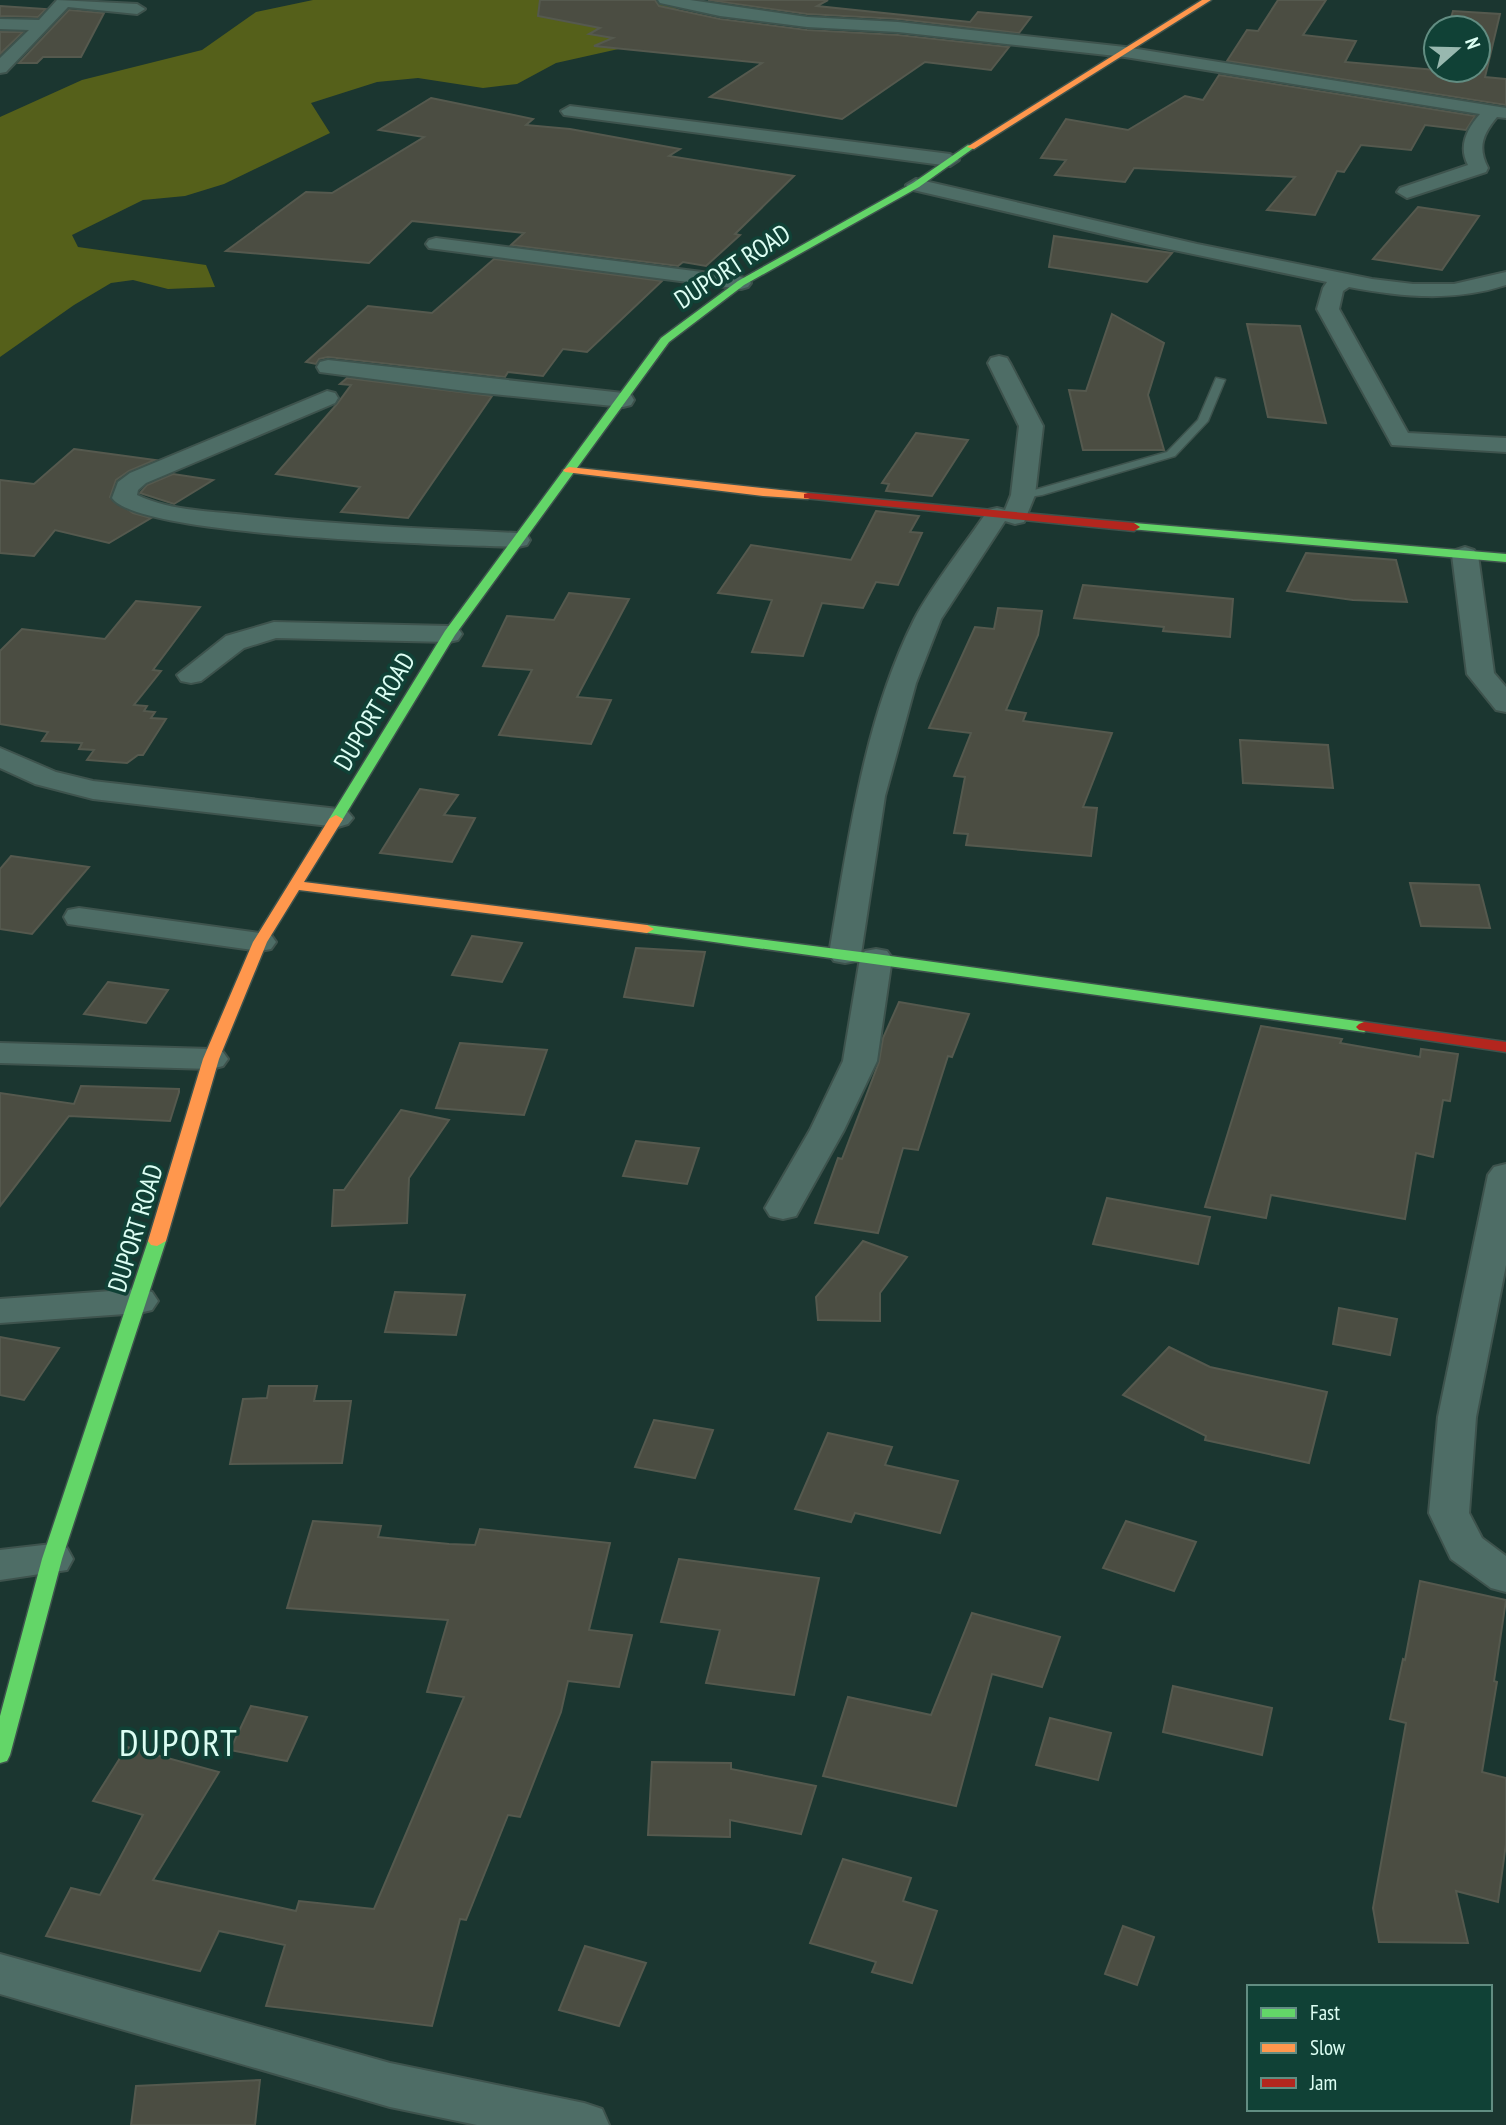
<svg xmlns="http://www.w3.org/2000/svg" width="1506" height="2125" font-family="'PT Sans Narrow',sans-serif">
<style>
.green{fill:#55601a}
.building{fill:#4b4d42;stroke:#55594e;stroke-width:2}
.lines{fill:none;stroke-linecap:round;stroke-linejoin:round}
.lane-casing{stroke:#3e534d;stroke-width:3}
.street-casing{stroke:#3e534d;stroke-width:4}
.fast-casing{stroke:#3e534d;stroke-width:3}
.slow-casing{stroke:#3e534d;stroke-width:3}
.jam-casing{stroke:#3e534d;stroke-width:3}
.lane{fill:#4e6d66;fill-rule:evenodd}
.street{fill:#4e6d66;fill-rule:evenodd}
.fast{fill:#63d668;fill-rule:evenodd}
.slow{fill:#ff974d;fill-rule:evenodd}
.jam{fill:#b3261e;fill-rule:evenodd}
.labels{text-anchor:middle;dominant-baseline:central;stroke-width:7;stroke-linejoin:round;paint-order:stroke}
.street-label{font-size:26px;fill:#dcfef3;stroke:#104136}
.near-quarter-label{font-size:37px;letter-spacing:2px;fill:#dcfef3;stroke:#104136}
</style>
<rect width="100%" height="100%" fill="#1b3630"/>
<polygon class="green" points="313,0 664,0 699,24 623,48 556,63 517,84 483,88 418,78 377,82 311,103 330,133 224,184 185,196 143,200 72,235 78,247 206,265 215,287 168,289 133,280 111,283 74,305 0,357 0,117 82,80 202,50 256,12"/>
<g class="building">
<polygon points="540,0 655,0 659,6 720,19 807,30 898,35 1009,47 991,70 925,62 842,119 710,97 762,63 594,46 613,38 589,34 600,28 538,16"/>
<polygon points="708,0 828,0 817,6 970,22 978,12 1031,17 1019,33 898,19 807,14"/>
<polygon points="1278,0 1326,0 1303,35 1356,41 1345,62 1436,70 1478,70 1478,28 1448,28 1453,11 1500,14 1485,77 1506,79 1506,105 1227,61 1247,30 1258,31"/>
<polygon points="0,6 46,9 38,17 0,16"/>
<polygon points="69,10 104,13 81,57 43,57 37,63 19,63"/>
<polygon points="0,32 23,32 0,54"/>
<polygon points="1219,75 1475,116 1466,130 1425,125 1411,150 1361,145 1344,172 1337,171 1315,215 1267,210 1295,177 1134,168 1125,182 1055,175 1066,160 1041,158 1066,119 1128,130 1185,96 1203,100"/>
<polygon points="431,98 533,119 526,125 570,129 680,149 669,156 794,176 735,234 740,235 706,266 683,262 678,266 511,245 524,233 412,221 369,263 226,251 306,192 332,193 424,137 379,130"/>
<polygon points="1418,207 1479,216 1442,270 1373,259"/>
<polygon points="1054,236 1172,253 1147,282 1049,267"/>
<polygon points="494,259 662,281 587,352 563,349 543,376 508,372 505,377 328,357 319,359 316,364 306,362 368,306 432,313"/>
<polygon points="1112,314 1164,343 1148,395 1164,450 1083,450 1069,390 1086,391"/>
<polygon points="1247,324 1300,326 1326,423 1268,417"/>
<polygon points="347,378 492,396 408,518 341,512 360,487 276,474 337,404 351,385 340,384"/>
<polygon points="916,433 968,440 932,496 886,491 889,484 882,483"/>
<polygon points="74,449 155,460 129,471 116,480 110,497 133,513 151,518 109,543 55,530 34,556 0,553 0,480 34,484"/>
<polygon points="173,474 213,480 174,504 140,493 147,485"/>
<polygon points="876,511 919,516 910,532 922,533 898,585 876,582 863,608 822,603 803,656 752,652 772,600 718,593 751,545 851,560"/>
<polygon points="1306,553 1396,560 1407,602 1353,600 1287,591"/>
<polygon points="1083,585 1233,599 1230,637 1163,631 1164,627 1074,618"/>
<polygon points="569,593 629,599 577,697 611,700 591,744 499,735 532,670 483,666 507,616 554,620"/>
<polygon points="136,601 200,607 153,670 161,671 134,705 147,706 144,711 155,712 151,718 166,719 143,755 138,755 127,763 87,760 94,750 79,749 82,743 42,741 48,732 0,724 0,651 22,629 105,639"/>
<polygon points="998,608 1042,611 1038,635 1006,710 1026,713 1023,721 1112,733 1083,807 1097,808 1091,856 966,845 968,834 954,833 965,777 954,776 971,733 929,728 975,627 994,629"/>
<polygon points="1240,740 1328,745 1333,788 1243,783"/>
<polygon points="420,789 458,795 444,815 475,818 452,862 380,853"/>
<polygon points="11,856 89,867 32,934 0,929 0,869"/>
<polygon points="1410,883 1479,885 1490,928 1421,926"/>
<polygon points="472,936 522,943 502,982 452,975"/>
<polygon points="636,948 705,952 693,1006 624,997"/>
<polygon points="108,982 168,990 146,1023 84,1014"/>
<polygon points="899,1002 969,1014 952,1057 948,1056 918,1150 903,1148 878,1233 815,1223 838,1158 842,1159 879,1062 883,1038"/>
<polygon points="1261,1026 1342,1039 1340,1043 1420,1057 1421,1049 1458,1054 1450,1101 1443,1100 1433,1157 1416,1153 1405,1219 1271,1195 1266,1218 1205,1207"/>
<polygon points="460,1043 547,1050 524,1115 436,1108"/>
<polygon points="81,1086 179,1089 179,1092 170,1121 69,1116 0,1206 0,1093 74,1104"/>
<polygon points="401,1110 449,1120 409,1178 407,1223 332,1226 334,1190 344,1190"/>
<polygon points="636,1141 699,1148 687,1184 623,1176"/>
<polygon points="1107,1198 1210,1217 1198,1264 1093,1244"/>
<polygon points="863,1241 907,1257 880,1293 880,1321 818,1320 816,1297"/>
<polygon points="395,1292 465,1295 456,1335 385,1332"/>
<polygon points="1339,1308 1397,1319 1390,1355 1333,1344"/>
<polygon points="0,1337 59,1348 24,1400 0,1395"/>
<polygon points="1169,1347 1210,1367 1327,1392 1309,1463 1205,1440 1206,1436 1123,1395"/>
<polygon points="269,1386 317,1386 314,1401 351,1401 342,1463 230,1464 243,1399 267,1398"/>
<polygon points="654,1420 713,1430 695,1478 635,1467"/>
<polygon points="828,1433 892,1447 885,1465 958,1481 940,1533 855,1513 851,1522 795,1509"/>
<polygon points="313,1521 381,1526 378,1537 449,1544 475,1545 480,1529 610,1543 589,1630 632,1635 619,1687 568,1681 561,1712 520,1817 508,1815 466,1920 460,1919 432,2026 266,2006 285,1945 219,1931 200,1971 46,1936 71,1888 100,1895 143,1815 93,1801 127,1747 219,1772 153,1880 296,1911 299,1901 374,1909 464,1697 427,1692 448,1620 287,1608"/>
<polygon points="1126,1521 1196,1542 1174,1591 1103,1568"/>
<polygon points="679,1559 819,1578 794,1695 706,1683 720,1630 661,1622"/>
<polygon points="1420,1581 1506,1600 1494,1681 1497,1682 1482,1772 1506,1778 1506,1844 1498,1902 1456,1891 1468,1943 1379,1942 1373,1908 1406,1723 1390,1719 1403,1659 1405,1660"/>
<polygon points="972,1613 1060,1637 1042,1687 992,1674 956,1806 823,1776 848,1697 931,1715"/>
<polygon points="1173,1686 1272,1708 1262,1755 1163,1732"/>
<polygon points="251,1706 307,1717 287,1761 230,1750"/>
<polygon points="1050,1718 1111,1733 1098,1780 1036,1765"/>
<polygon points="652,1762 731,1763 731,1769 816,1786 801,1834 730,1820 730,1837 648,1835"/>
<polygon points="843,1859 911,1878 903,1901 937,1911 912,1983 872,1972 876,1962 810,1943"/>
<polygon points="1123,1926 1154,1937 1137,1985 1105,1974"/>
<polygon points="585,1946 646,1963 619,2026 559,2010"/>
<polygon points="260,2080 255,2125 131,2125 136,2086"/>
</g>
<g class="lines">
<defs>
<polygon id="lane" points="1216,378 1225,380 1208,421 1175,456 1042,495 1023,498 1017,495 1167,452 1198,420"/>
<g id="street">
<polygon points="57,0 137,4 145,9 137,14 68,7 6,72 0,73 0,58 29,30 0,29 0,19 39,20"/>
<path d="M 658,0 L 690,0 L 807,17 L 898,22 L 1125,47 L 1506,108 L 1506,118 L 1497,117 C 1483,134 1477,147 1488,168 L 1486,172 L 1407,198 L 1397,192 L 1400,188 L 1468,165 C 1458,146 1467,129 1480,114 L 1125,57 L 898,32 L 807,27 L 720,16 L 660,3 Z"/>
<polygon points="570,106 950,154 959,160 950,166 564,115 561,111"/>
<path d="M 916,179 L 1197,244 L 1372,279 L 1413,284 L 1454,284 L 1506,272 L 1506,285 C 1454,302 1402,297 1349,287 L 1343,291 L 1339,309 L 1408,433 L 1506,438 L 1506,452 L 1392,445 L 1317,309 L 1323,288 L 1327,282 L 1150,245 L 909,189 L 906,185 Z"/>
<polygon points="436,238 741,277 748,279 751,283 748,287 741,289 429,248 426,244 429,240"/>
<path d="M 999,356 L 1007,358 L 1010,363 L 1043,426 L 1035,495 L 1024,522 L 1015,524 L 1005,521 L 941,619 L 916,683 L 885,796 L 861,954 L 856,961 L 845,963 L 834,961 L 829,954 C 848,843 863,722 914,620 C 932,585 966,543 988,510 L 997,508 L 1005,510 L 1011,495 L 1019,426 L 988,363 L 991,358 Z"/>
<polygon points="328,360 623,393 631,395 634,400 631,405 623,407 473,392 320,372 317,367 320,362"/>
<path d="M 327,391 L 335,393 L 338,398 L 335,403 L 146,483 L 138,490 L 137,495 C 170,511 210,511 246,515 C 337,525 427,529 518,533 L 527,535 L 530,540 L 527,545 L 518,547 C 458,545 139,537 112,498 L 118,482 L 130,473 Z"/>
<polygon points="1465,547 1474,550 1478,555 1494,673 1506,687 1506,712 1496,710 1467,674 1452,555 1456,550"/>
<polygon points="274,622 449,626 458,628 462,634 458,640 449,642 276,638 244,648 201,681 191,683 181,681 177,675 226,636"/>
<polygon points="0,748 56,772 93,781 338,809 348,812 353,818 348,824 338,827 93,799 35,784 0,768"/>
<polygon points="79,908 260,933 271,935 276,942 271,949 260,951 68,924 64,917 68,910"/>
<polygon points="876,949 887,951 892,958 877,1061 844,1130 796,1216 783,1219 770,1216 765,1208 810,1130 843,1061 860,958 865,951"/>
<polygon points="0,1043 211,1049 223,1052 228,1059 223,1066 211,1069 0,1063"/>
<polygon points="1506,1164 1506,1265 1476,1417 1469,1513 1482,1538 1506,1556 1506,1592 1491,1588 1451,1559 1429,1513 1438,1417 1488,1175 1494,1167"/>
<polygon points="139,1289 152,1292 158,1301 152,1310 139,1313 0,1323 0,1299"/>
<polygon points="52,1544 67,1548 73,1559 67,1570 0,1580 0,1550"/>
<polygon points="0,1954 390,2063 584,2103 602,2109 609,2125 477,2125 390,2107 0,1994"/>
</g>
<g id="fast">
<polygon points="968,145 975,147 919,187 744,285 669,342 455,635 341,822 331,822 329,819 445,631 661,338 738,281 913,183"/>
<polygon points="1134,523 1506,554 1506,562 1130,529 1128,527"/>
<polygon points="647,925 876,954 1364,1022 1372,1027 1364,1032 642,932 640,929 642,926"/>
<polygon points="157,1236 166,1241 62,1559 10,1755 7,1761 0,1763 0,1716 42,1559 148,1241"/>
</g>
<g id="slow">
<polygon points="1202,0 1211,0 974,149 967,147"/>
<polygon points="569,467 808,493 814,496 808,499 763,496 565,472 563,470"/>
<polygon points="336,815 343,819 304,882 647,925 654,929 647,933 299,890 267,942 219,1059 166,1241 157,1246 151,1245 148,1241 203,1059 253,942 329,819"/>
</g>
<g id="jam">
<polygon points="808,493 1134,523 1140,527 1134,531 804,498 804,494"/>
<polygon points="1364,1022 1506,1042 1506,1052 1359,1030 1356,1027 1359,1024"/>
</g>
</defs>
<use href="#lane" class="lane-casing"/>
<use href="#street" class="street-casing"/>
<use href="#fast" class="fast-casing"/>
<use href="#slow" class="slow-casing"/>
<use href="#jam" class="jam-casing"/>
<use href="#lane" class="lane"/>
<use href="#street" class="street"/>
<use href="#fast" class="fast"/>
<use href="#slow" class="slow"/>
<use href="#jam" class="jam"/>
</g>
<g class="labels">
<g class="street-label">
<text transform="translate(732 266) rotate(-33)">DUPORT ROAD</text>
<text transform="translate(374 711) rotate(-59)">DUPORT ROAD</text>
<text transform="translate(135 1228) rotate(-73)">DUPORT ROAD</text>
</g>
<g class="near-quarter-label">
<text x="179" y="1742">DUPORT</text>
</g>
</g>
<rect x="1247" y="1985" width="245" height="126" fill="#104136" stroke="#628d82" stroke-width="2"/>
<rect x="1261" y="2008" width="35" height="10" fill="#63d668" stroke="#628d82" stroke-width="2"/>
<text x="1310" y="2020" font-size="21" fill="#dcfef3">Fast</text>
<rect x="1261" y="2043" width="35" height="10" fill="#ff974d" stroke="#628d82" stroke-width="2"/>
<text x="1310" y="2055" font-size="21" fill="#dcfef3">Slow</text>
<rect x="1261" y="2078" width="35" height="10" fill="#b3261e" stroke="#628d82" stroke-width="2"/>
<text x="1310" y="2090" font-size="21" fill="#dcfef3">Jam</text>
<g transform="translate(1457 49) rotate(70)"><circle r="33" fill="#104136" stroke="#628d82" stroke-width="2"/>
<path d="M0-5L12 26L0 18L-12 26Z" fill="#98b8af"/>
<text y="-10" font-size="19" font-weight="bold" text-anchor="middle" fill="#dcfef3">N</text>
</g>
</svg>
